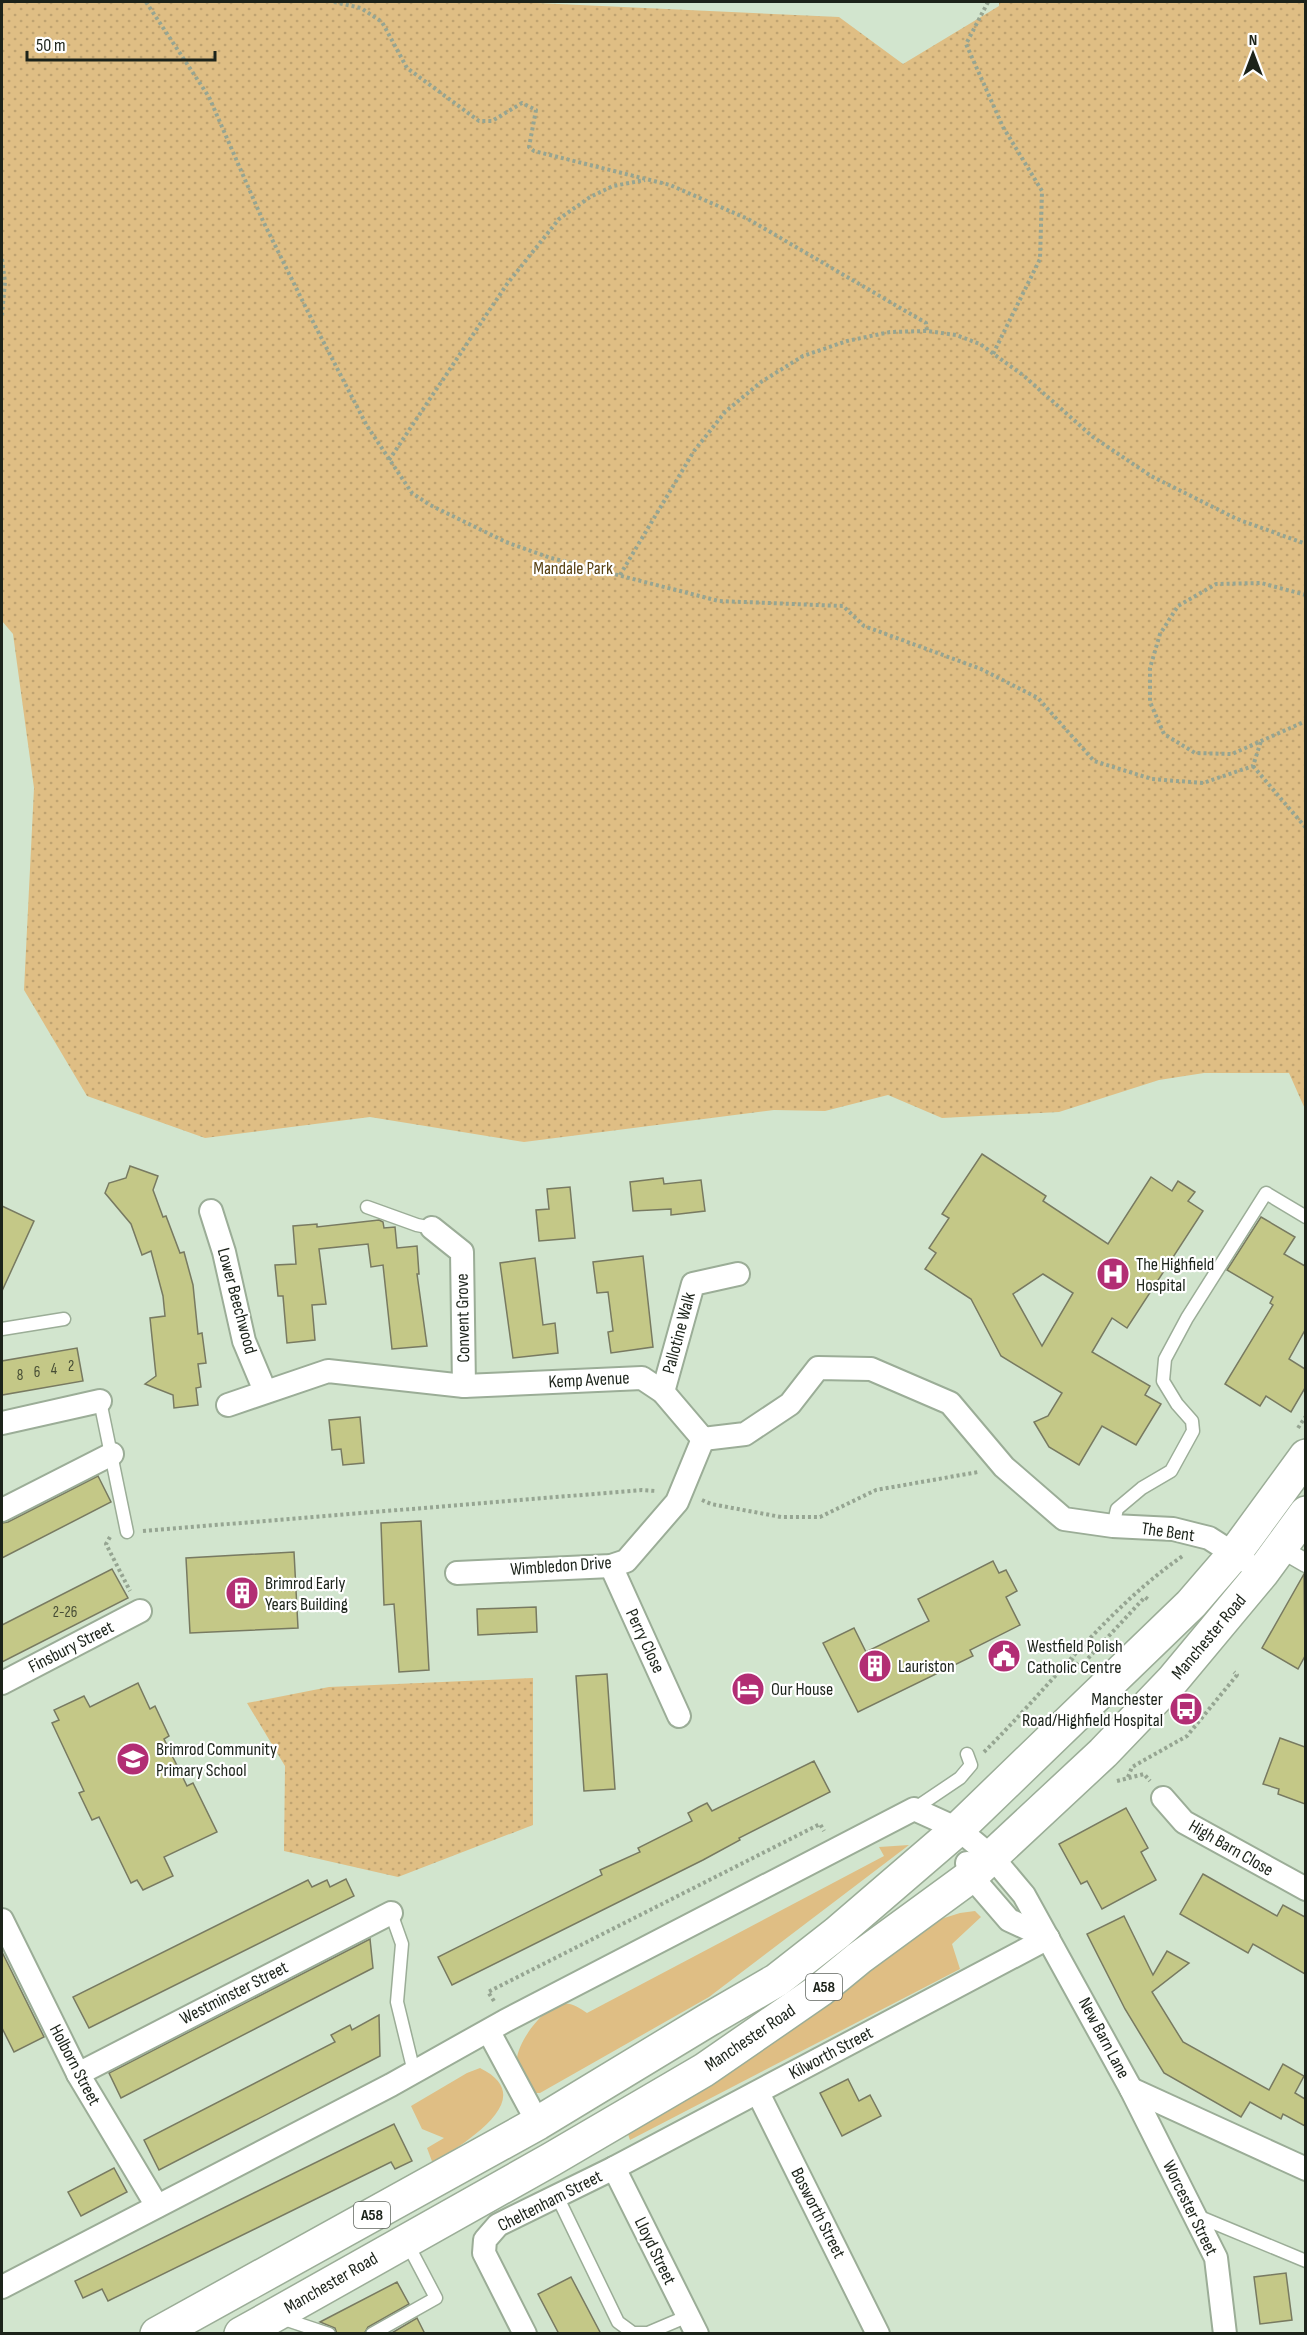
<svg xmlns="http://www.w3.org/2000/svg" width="1307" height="2335" font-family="'Sofia Sans Condensed',sans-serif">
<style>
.grass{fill:#dfbe84}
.park{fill:url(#park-dots)}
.building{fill:#c4c887;stroke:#787a61;stroke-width:1.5;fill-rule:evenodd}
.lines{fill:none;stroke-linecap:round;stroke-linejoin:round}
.service-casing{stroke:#9bad97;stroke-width:15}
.pedestrian-casing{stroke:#9bad97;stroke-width:21}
.minor-casing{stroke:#9bad97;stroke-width:26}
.trunk-casing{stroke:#9bad97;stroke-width:36}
.path{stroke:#96a592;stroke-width:4;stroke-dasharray:3 3;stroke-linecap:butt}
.service{stroke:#fff;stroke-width:12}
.pedestrian{stroke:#fff;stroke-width:18}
.minor{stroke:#fff;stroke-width:22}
.trunk{stroke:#fff;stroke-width:33}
.labels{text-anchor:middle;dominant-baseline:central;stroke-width:4.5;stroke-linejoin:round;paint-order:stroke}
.number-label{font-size:15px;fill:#464c35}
.shield{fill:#fff;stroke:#60655f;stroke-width:1.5}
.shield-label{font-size:16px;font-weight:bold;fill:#1c231a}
.park-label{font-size:18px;fill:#594214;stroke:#fff}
.poi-label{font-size:18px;fill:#1c231a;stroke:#fff;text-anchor:start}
.street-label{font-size:18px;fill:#1c231a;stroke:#fff}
</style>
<defs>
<pattern id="park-dots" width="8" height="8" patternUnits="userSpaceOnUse" patternTransform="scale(1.5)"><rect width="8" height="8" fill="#dfbe84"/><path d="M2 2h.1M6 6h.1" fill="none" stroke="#bfa371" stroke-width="1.8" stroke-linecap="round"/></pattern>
</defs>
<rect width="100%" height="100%" fill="#d2e5ce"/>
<g class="grass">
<path d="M 909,1845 L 709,1997 L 540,2093 L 532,2093 C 528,2084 516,2070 517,2060 C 517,2042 544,2007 561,2004 C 571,2002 579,2008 587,2013 L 884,1856 L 879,1847 Z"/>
<polygon points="975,1911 981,1917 952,1944 960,1969 630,2140 627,2131 842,1991 941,1919 960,1913"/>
<path d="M 480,2068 C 543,2099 461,2144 433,2164 L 427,2148 L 444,2138 L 422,2129 L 411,2106 L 467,2073 Z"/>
</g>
<g class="park">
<polygon points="2,2 515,2 839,17 903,64 999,6 999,2 1305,2 1305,1109 1289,1073 1204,1073 1159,1080 1059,1112 942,1118 888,1095 825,1111 774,1110 524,1142 370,1117 205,1138 87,1096 24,990 34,788 13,634 2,621"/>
<polygon points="533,1678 533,1825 398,1877 284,1851 285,1766 247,1703 329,1687"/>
</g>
<g class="building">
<path d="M 982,1154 L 1046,1196 L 1043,1201 L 1108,1244 L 1151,1177 L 1172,1191 L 1178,1181 L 1195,1192 L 1188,1201 L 1203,1211 L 1127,1328 L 1112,1318 L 1092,1352 L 1150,1386 L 1145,1395 L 1161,1404 L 1136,1445 L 1102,1426 L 1079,1465 L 1049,1447 L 1034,1422 L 1048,1416 L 1062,1393 L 1001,1356 L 971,1299 L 925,1269 L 936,1253 L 929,1248 L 949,1218 L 942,1214 ZM 1043,1274 L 1073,1293 L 1042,1346 L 1013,1294 Z"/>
<polygon points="130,1166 158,1176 153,1190 163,1217 166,1216 180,1253 184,1252 193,1285 198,1334 202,1333 206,1363 198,1364 201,1387 196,1388 198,1405 174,1408 173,1395 145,1384 156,1376 150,1318 165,1316 163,1296 151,1251 142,1255 131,1224 105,1193 109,1183 126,1178"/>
<polygon points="663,1178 664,1184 701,1180 705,1211 671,1215 671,1209 633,1211 630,1182"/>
<polygon points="570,1187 575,1238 539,1241 536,1210 549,1209 547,1189"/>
<polygon points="2,1206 34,1221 2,1291"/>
<polygon points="1261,1217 1295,1237 1284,1254 1305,1266 1305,1330 1289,1359 1305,1369 1305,1388 1291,1412 1266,1396 1260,1406 1225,1384 1273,1305 1270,1303 1273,1297 1227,1270"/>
<polygon points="379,1220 383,1222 384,1228 395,1227 397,1248 417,1246 419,1274 417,1274 427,1346 392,1349 383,1265 371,1267 368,1244 319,1249 326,1304 312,1305 315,1340 287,1343 283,1296 278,1296 275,1265 296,1264 293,1226 317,1224 317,1227"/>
<polygon points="643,1256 653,1347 611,1353 608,1332 613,1331 608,1292 597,1293 593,1262"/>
<polygon points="535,1258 543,1325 555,1323 558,1353 513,1358 500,1263"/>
<polygon points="77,1348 83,1381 2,1395 2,1361"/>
<polygon points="360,1417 364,1463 343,1465 341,1449 332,1450 329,1420"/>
<polygon points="98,1476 111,1502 2,1558 2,1523 8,1522"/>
<polygon points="421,1521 429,1670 399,1672 394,1604 384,1605 381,1523"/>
<polygon points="294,1552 298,1628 190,1633 186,1558"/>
<polygon points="993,1561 999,1573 1006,1570 1017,1591 1006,1597 1020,1625 970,1650 973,1656 858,1712 823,1643 854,1628 866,1652 929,1621 918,1599"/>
<polygon points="112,1569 128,1598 2,1662 2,1625"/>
<polygon points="1304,1574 1305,1656 1298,1669 1262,1648"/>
<polygon points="536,1607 537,1632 478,1635 477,1609"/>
<polygon points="607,1674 615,1789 584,1791 576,1676"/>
<polygon points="138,1683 150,1709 155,1706 169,1736 164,1739 187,1786 193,1783 217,1832 164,1857 173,1876 143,1890 137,1880 131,1883 99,1817 92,1820 79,1793 84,1791 52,1723 59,1720 54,1710 84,1696 90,1707"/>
<polygon points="1280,1738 1305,1747 1305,1804 1278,1794 1279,1789 1263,1784"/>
<polygon points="814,1761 830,1792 739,1838 740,1840 703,1860 452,1985 438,1957 602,1875 600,1870 640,1852 638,1848 692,1821 688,1813 699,1807 707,1803 712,1811"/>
<polygon points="1126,1808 1148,1848 1141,1852 1156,1880 1102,1909 1087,1881 1081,1884 1059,1844"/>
<polygon points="1203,1874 1277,1916 1283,1905 1305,1917 1305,1974 1253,1944 1248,1953 1180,1914"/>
<polygon points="346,1879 354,1896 89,2028 73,1997 308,1880 312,1887 327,1880 330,1887"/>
<polygon points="1124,1916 1153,1975 1167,1951 1189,1963 1152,1992 1183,2042 1269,2090 1283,2064 1304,2076 1295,2093 1305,2099 1305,2126 1283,2114 1281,2119 1250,2102 1241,2117 1164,2073 1125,2009 1087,1934"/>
<polygon points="370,1939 373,1968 121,2098 109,2073"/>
<polygon points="2,1952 44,2037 14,2052 2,2028"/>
<polygon points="379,2015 380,2056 159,2170 144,2140 335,2042 331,2035 350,2025 352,2030"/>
<polygon points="848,2079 859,2101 870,2095 881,2116 842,2136 820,2093"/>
<polygon points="394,2124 412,2161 395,2169 391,2162 108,2301 102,2289 83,2298 75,2281"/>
<polygon points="114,2168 127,2192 81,2216 68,2192"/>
<polygon points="1286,2273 1292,2320 1260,2324 1254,2277"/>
<polygon points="571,2277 601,2334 559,2334 538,2294"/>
<polygon points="397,2282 409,2304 368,2327 364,2334 337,2334 335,2328 320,2322"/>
<polygon points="417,2318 425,2334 390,2334"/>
</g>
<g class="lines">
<defs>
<g id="service">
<polyline points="367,1207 417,1225 432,1228"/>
<polyline points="2,1329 64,1319"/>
<polyline points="100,1401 127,1532"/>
<polyline points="1113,1526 1117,1509 1142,1488 1171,1471 1193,1431 1192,1421 1177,1404 1163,1381 1165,1359 1187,1318 1266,1193 1306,1217"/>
<polyline points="914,1809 960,1778 971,1765 967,1754"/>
<polyline points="391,1913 402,1944 397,2002 414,2072"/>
<polyline points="557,2196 618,2322 633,2333 648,2333 688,2316"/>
<polyline points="1195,2215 1306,2261"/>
<polyline points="281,2318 329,2334"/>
<polyline points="372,2334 436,2298 406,2241"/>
</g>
<polyline id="pedestrian" points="1280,1548 1306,1563"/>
<g id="minor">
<polyline points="211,1211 224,1252 244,1341 265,1391"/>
<polyline points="432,1228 462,1252 464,1386"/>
<polyline points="663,1392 693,1284 738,1274"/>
<polyline points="228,1405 328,1371 464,1386 642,1378 663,1392 703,1439 745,1434 790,1404 818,1368 871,1369 950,1403 1004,1467 1064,1519 1113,1526 1173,1529 1209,1538 1245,1561"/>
<polyline points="2,1423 100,1401"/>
<polyline points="2,1510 112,1454"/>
<polyline points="611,1566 679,1716"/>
<polyline points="457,1573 611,1566 626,1561 677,1502 703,1439"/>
<polyline points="2,1683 140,1611"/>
<polyline points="1163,1798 1184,1822 1306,1889"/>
<polyline points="967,1863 971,1876 1009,1920 1048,1938"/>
<polyline points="2,1920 78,2074 157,2206"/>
<polyline points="489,2032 538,2123"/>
<polyline points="78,2074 391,1913"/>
<polyline points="1131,2089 1306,2169"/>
<polyline points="758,2093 878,2334"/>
<polyline points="614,2168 697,2334"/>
<polyline points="2,2287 391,2085 505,2021 914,1809 958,1829 992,1857 1024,1895 1131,2089 1216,2258 1225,2334"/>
<polyline points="525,2334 484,2253 485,2240 498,2225 614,2168 1048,1938"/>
</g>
<g id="trunk">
<polyline points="157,2334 538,2123 708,2020 777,1980 837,1933 958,1829 1191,1604 1235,1553 1306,1456"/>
<polyline points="241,2334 552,2159 704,2070 820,1990 859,1958 971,1876 1103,1753 1172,1681 1262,1573 1306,1513"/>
</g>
</defs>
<use href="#service" class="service-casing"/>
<use href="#pedestrian" class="pedestrian-casing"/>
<use href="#minor" class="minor-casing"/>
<use href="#trunk" class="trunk-casing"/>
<g class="path">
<polyline points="146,2 209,97 263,221 310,316 367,426 412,493 430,505 506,542 551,558 719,601 843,606 864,626 981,669 1038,698 1094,761 1152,779 1203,783 1253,766 1261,741"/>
<polyline points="334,2 361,8 382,22 407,68 479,121 492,121 522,103 536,110 529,147 534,151 670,185 748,219 926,323 927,331"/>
<polyline points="988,2 966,44 1003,127 1042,191 1040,259 993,354"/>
<polyline points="2,259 5,282 2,315"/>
<polyline points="389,460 507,284 559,219 590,197 613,186 645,180"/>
<polyline points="620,575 694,451 725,412 761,382 803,356 847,341 890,332 927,331 956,335 980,344 1024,376 1093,437 1151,476 1237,519 1306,544"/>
<polyline points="1306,595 1261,583 1216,584 1178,606 1160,634 1150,668 1150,702 1164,734 1195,753 1232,754 1306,721"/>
<polyline points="1253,766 1306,828"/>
<polyline points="1298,1428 1306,1416"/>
<polyline points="702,1500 711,1504 781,1517 820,1517 876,1490 978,1472"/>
<polyline points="143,1531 642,1490 656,1491"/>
<polyline points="110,1537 106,1544 130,1591"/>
<polyline points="1071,1659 1080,1667 1145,1597 1149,1600"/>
<path d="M 984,1752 C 1050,1687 1107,1608 1184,1555"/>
<polyline points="1128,1777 1132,1767 1187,1736 1237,1675 1234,1672"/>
<polyline points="1117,1781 1144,1774 1150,1781"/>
<polyline points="494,2001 488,1992 820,1824 824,1831"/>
</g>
<use href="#service" class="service"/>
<use href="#pedestrian" class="pedestrian"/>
<use href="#minor" class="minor"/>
<use href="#trunk" class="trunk"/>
</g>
<defs>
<symbol id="hospital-disc" viewBox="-11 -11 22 22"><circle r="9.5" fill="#b22e74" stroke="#fff"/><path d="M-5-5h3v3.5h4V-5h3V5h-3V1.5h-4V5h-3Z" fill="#fff"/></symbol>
<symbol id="building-disc" viewBox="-11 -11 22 22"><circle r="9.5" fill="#b22e74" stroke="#fff"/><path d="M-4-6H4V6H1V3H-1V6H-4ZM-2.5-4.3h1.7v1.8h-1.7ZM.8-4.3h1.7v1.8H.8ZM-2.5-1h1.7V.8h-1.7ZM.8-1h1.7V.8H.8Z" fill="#fff"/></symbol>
<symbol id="civic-disc" viewBox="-11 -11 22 22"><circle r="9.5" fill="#b22e74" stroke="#fff"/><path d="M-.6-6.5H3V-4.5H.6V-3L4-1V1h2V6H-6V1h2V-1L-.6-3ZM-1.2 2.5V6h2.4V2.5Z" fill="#fff"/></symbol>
<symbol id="hotel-disc" viewBox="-11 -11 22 22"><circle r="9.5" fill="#b22e74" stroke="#fff"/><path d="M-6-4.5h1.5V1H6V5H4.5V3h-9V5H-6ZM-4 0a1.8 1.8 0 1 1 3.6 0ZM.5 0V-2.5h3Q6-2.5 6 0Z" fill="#fff"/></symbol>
<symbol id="bus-disc" viewBox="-11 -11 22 22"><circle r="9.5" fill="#b22e74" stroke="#fff"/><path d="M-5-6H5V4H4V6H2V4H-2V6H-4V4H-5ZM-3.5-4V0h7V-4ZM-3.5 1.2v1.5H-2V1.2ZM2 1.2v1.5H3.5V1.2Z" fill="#fff"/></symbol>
<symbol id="school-disc" viewBox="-11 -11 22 22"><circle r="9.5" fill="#b22e74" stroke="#fff"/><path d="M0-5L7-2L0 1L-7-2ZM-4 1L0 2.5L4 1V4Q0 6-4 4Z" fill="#fff"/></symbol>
</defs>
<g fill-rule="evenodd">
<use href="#hospital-disc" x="1094" y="1255" width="38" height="38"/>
<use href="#building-disc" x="223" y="1574" width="38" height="38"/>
<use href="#civic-disc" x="985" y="1637" width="38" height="38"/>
<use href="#building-disc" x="856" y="1647" width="38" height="38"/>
<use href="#hotel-disc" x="729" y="1670" width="38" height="38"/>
<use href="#bus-disc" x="1167" y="1690" width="38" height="38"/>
<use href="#school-disc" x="114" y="1740" width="38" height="38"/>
</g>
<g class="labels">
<g class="number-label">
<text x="71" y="1366">2</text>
<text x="54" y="1369">4</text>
<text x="37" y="1372">6</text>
<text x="20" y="1375">8</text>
<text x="65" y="1612">2-26</text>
</g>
<g class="shield">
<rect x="806" y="1974" width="36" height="26" rx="4.5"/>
<rect x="354" y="2202" width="36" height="26" rx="4.5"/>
</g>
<g class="shield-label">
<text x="824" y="1987">A58</text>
<text x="372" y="2215">A58</text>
</g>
<g class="park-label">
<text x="573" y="568">Mandale Park</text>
</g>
<g class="poi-label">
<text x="1136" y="1264">The Highfield<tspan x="1136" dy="21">Hospital</tspan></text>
<text x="265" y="1583">Brimrod Early<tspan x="265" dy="21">Years Building</tspan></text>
<text x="1027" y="1646">Westfield Polish<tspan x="1027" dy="21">Catholic Centre</tspan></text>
<text x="898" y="1666">Lauriston</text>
<text x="771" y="1689">Our House</text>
<text x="1163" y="1699" text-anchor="end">Manchester<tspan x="1163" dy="21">Road/Highfield Hospital</tspan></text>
<text x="156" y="1749">Brimrod Community<tspan x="156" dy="21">Primary School</tspan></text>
</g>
<g class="street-label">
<text transform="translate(237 1301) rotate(75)">Lower Beechwood</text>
<text transform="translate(463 1318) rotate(-91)">Convent Grove</text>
<text transform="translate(679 1333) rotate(-75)">Pallotine Walk</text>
<text transform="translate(589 1380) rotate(-3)">Kemp Avenue</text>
<text transform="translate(1168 1532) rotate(8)">The Bent</text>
<text transform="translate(561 1566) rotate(-4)">Wimbledon Drive</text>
<text transform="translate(1209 1637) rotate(-50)">Manchester Road</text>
<text transform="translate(645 1641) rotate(65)">Perry Close</text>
<text transform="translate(71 1647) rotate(-27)">Finsbury Street</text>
<text transform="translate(1231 1848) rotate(30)">High Barn Close</text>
<text transform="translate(234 1993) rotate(-27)">Westminster Street</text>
<text transform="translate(750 2038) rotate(-34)">Manchester Road</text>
<text transform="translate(1104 2038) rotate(62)">New Barn Lane</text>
<text transform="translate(831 2053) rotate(-28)">Kilworth Street</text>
<text transform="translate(75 2065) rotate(62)">Holborn Street</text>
<text transform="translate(550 2201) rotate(-27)">Cheltenham Street</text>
<text transform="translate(1190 2208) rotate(64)">Worcester Street</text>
<text transform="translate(818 2213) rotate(63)">Bosworth Street</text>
<text transform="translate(655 2251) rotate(64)">Lloyd Street</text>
<text transform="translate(331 2283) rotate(-30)">Manchester Road</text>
</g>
</g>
<rect width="1307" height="2335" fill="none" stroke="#1c231a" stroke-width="6"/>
<g transform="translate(1253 54)" stroke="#ffffff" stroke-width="4.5" paint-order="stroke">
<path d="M0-4.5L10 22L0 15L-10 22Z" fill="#1c231a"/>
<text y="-9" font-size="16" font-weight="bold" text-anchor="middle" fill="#1c231a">N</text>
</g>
<path d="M27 51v9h188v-9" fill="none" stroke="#1c231a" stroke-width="3"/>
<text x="36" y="51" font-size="18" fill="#1c231a" stroke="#ffffff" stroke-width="4.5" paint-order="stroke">50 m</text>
</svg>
